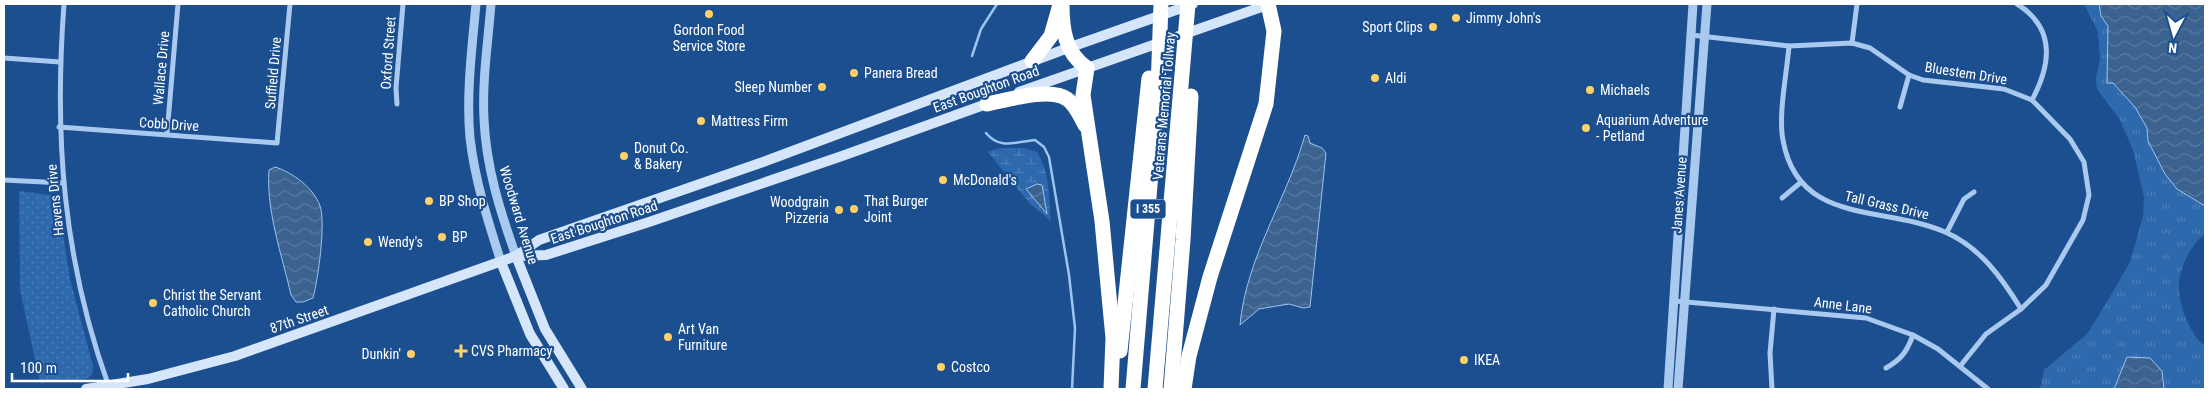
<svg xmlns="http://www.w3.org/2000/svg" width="2209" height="393" font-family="'Roboto Condensed',sans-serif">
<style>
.grass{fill:url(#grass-dots)}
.wetland{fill:url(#wetland-marsh)}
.park{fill:url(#park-tufts)}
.water{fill:url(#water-waves);stroke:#9cc4f0}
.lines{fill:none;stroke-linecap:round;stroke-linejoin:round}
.stream{stroke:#9cc4f0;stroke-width:2.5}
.minor{stroke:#a9c9ee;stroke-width:5}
.tertiary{stroke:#a9c9ee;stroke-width:9}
.secondary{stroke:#d6e6fa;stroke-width:10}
.motorway{stroke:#fff;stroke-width:15}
.poi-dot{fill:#ffd166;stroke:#1b4f8f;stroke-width:2}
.labels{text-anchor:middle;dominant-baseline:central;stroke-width:4.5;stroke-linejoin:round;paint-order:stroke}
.shield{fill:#1b4f8f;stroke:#bbcadd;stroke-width:1}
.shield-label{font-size:12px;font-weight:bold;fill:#fff}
.poi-label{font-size:14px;fill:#fff;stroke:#1b4f8f;text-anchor:start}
.street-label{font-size:14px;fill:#fff;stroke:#1b4f8f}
</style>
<defs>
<pattern id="grass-dots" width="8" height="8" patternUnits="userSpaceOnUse" patternTransform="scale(1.25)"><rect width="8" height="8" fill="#2e69ad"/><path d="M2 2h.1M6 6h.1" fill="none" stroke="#4d80b9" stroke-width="1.8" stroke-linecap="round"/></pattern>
<pattern id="wetland-marsh" width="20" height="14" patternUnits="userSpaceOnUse" patternTransform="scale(1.25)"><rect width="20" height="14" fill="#2e69ad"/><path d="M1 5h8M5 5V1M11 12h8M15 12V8" fill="none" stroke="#4d80b9"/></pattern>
<pattern id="park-tufts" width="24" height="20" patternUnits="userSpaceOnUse" patternTransform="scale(1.25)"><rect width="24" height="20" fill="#2e69ad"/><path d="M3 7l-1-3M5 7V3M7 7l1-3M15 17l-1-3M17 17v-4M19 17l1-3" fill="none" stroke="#4d80b9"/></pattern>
<pattern id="water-waves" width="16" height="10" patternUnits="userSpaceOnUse" patternTransform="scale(1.25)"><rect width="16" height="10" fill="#3c6290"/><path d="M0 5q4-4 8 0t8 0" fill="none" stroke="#597aa1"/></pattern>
</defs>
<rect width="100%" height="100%" fill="#1b4f8f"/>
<polygon class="grass" points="19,191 57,196 70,279 93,366 92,375 86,379 40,383 20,289"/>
<path class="wetland" d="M 1000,148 L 1023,148 L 1037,152 C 1050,173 1049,198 1051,221 L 1029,203 L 988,152 Z"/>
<path class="park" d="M 2084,4 L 2205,4 L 2205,234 C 2191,244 2178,270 2179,288 C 2179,305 2191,337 2205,346 L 2205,389 L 2038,389 L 2041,385 L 2044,370 L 2087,334 L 2108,300 L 2130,262 L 2143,216 L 2144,197 L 2133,150 L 2120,120 L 2097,89 L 2096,78 L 2100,59 L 2098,32 Z"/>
<g class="water">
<polygon points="2099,4 2205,4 2205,206 2177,189 2165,174 2148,141 2147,128 2135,107 2113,83 2107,83 2108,26 2101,16"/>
<path d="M 1305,135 L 1308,136 L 1310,143 L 1322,148 L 1326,153 L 1310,307 L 1303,308 L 1289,304 L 1259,309 L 1240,325 C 1246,258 1287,199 1305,135 Z"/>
<path d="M 275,167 C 292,172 314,188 320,206 C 326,223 318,280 313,298 L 303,302 L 296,302 L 291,295 C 282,255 266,211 269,170 Z"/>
<polygon points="1037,184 1042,185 1047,214 1026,189"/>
<polygon points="2127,357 2150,358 2162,371 2164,389 2114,389"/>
</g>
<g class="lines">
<g class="stream">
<polyline points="972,56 981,29 997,4"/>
<path d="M 986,133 C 1000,150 1015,142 1035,140 L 1044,147 L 1049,157 L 1069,275 L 1075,328 L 1072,389"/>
</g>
<g class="minor">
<path d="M 64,4 C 54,137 63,260 109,387"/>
<path d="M 2017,4 C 2056,28 2051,65 2032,100"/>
<polyline points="1691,35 1789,46 1852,43 1870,48 1909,75 1923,80 2004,89 2032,100 2070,139 2084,162 2089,195 2083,220 2046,285 2021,309 1986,334 1961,365"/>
<polyline points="1852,43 1857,4"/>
<path d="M 1789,46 C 1787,72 1778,115 1783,140 C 1798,226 1884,205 1945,232 C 1980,247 2002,278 2021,309"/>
<polyline points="4,58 60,62"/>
<polyline points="397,104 396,88 403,4"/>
<polyline points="1900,107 1909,75"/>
<polyline points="59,127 277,143 290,4"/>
<polyline points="167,134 178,4"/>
<polyline points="4,180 63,183"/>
<polyline points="1782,198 1800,183"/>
<polyline points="1947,232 1964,199 1974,192"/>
<polyline points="1675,301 1866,318 1913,335 1938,349 1988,389"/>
<path d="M 1886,368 C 1902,359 1907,351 1913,335"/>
<polyline points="1772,389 1770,353 1774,309"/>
</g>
<g class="tertiary">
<path d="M 476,4 C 472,48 466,94 470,138 C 475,181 488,221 501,262"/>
<path d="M 491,4 C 488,42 482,81 484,119 C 486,167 500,211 516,256"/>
<polyline points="1668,389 1693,4"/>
<polyline points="1678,389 1707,4"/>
</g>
<g class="secondary">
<polyline points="1019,92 1270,4"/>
<polyline points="516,256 545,329 582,389"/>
<polyline points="517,256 546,255 649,222 842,156 992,102"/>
<polyline points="501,262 530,334 564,389"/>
<polyline points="86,389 148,379 235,356 516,256 539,240 763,162 1068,48 1193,4"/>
</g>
<g class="motorway">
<path d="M 1062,4 C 1062,29 1065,53 1087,68 L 1083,95 L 1102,221 L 1109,296 L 1113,338 L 1111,389"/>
<polyline points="1032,61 1051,36 1059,8"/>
<path d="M 987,104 C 1007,100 1050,87 1067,99 C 1075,104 1080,116 1085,125"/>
<polyline points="1120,351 1149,78"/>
<polyline points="1133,389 1158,89 1161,4"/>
<polyline points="1155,389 1188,4"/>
<polyline points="1171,389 1183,240 1191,96"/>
<polyline points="1184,389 1189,356 1210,277 1266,104 1274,31 1268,4"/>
</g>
</g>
<g class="poi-dot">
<circle cx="709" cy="14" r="5"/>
<circle cx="1456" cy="18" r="5"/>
<circle cx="1433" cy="27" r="5"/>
<circle cx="854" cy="73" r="5"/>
<circle cx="1375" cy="78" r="5"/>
<circle cx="822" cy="87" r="5"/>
<circle cx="1590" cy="90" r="5"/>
<circle cx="701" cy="121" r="5"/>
<circle cx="1586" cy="128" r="5"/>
<circle cx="624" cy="156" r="5"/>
<circle cx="943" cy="180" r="5"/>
<circle cx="429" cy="201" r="5"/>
<circle cx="854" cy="209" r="5"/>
<circle cx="839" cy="210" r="5"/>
<circle cx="442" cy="237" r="5"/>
<circle cx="368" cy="242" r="5"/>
<circle cx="153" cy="303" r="5"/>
<circle cx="668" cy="337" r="5"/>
<path d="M458.5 343.5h5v5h5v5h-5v5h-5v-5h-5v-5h5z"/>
<circle cx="411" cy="354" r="5"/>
<circle cx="1464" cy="360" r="5"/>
<circle cx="941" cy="367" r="5"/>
</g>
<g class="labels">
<rect class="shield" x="1130.5" y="199.5" width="35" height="19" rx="4"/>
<g class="shield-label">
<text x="1148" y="209">I 355</text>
</g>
<g class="poi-label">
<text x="1466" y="18">Jimmy John's</text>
<text x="1423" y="27" text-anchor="end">Sport Clips</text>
<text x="709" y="30" text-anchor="middle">Gordon Food<tspan x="709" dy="16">Service Store</tspan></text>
<text x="864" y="73">Panera Bread</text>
<text x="1385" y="78">Aldi</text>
<text x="812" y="87" text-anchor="end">Sleep Number</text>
<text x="1600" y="90">Michaels</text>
<text x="1596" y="120">Aquarium Adventure<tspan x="1596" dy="16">- Petland</tspan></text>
<text x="711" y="121">Mattress Firm</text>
<text x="634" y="148">Donut Co.<tspan x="634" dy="16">&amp; Bakery</tspan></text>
<text x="953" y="180">McDonald's</text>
<text x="439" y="201">BP Shop</text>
<text x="864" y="201">That Burger<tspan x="864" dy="16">Joint</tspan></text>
<text x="829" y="202" text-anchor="end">Woodgrain<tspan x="829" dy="16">Pizzeria</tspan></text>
<text x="452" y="237">BP</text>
<text x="378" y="242">Wendy's</text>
<text x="163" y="295">Christ the Servant<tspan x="163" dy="16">Catholic Church</tspan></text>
<text x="678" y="329">Art Van<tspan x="678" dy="16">Furniture</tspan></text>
<text x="471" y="351">CVS Pharmacy</text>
<text x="401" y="354" text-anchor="end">Dunkin'</text>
<text x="1474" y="360">IKEA</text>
<text x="951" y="367">Costco</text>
</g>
<g class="street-label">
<text transform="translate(388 53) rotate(-86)">Oxford Street</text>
<text transform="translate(161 68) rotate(-85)">Wallace Drive</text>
<text transform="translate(273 73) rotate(-85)">Suffield Drive</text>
<text transform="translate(1966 73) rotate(9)">Bluestem Drive</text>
<text transform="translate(986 89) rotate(-20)">East Boughton Road</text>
<text transform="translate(1164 106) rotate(-85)">Veterans Memorial Tollway</text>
<text transform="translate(169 124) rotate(4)">Cobb Drive</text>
<text transform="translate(1679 195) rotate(-86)">Janes Avenue</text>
<text transform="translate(55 200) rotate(-96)">Havens Drive</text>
<text transform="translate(1887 205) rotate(13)">Tall Grass Drive</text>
<text transform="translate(519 215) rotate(73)">Woodward Avenue</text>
<text transform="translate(604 222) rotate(-18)">East Boughton Road</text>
<text transform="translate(1843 305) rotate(7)">Anne Lane</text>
<text transform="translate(299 319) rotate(-19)">87th Street</text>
</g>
</g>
<rect width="2209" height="393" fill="none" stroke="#ffffff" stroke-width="10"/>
<g transform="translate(2174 35) rotate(186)" stroke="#1b4f8f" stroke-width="4" paint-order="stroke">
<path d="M0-4L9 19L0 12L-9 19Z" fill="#ffffff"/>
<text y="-8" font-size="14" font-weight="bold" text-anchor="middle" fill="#ffffff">N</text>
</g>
<path d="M12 373v8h116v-8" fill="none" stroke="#ffffff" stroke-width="2.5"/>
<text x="20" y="373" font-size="15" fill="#ffffff" stroke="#1b4f8f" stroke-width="4" paint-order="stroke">100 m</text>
</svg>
